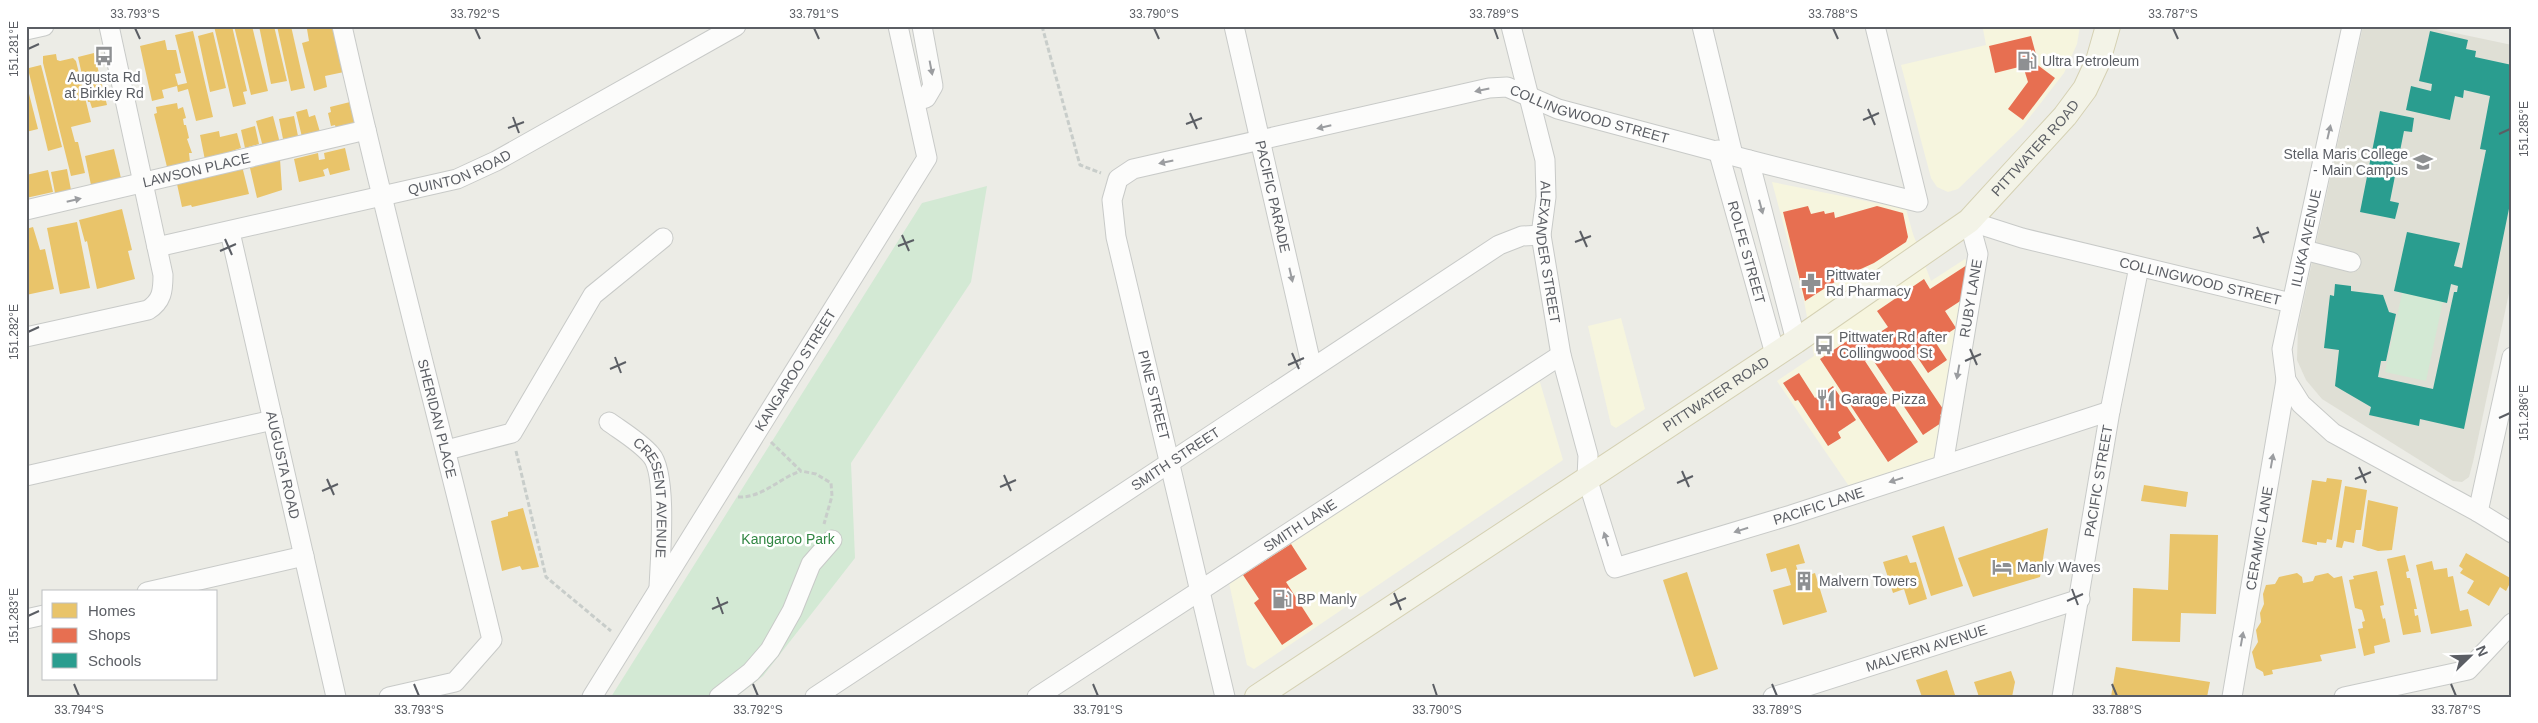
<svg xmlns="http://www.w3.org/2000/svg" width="2538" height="723" font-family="Arial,sans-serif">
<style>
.commercial{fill:#f6f5de}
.education{fill:#dfdfd5}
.green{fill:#d3e9d4}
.homes{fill:#e9c46a}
.shops{fill:#e76f51}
.schools{fill:#2a9d8f}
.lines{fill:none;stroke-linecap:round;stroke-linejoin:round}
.minor-casing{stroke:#c8cac8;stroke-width:21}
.major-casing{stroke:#d5d1b3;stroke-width:26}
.path{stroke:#c8cdca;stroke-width:3;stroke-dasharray:5 2.5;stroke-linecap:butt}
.minor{stroke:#fcfcfb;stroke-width:19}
.major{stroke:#f3f3e7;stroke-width:24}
.oneway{fill:#9b9da0}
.ticks{fill:none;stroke:#5b5e64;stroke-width:2}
.labels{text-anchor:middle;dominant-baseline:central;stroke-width:5;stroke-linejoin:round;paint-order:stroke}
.poi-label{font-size:14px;fill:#5b5e64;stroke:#fff;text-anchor:start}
.street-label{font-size:14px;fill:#5b5e64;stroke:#fff}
.park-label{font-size:14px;fill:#318643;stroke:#fff}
.neatline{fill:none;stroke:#5b5e64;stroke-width:2}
.ticks-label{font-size:12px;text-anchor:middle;fill:#5b5e64}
</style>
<rect width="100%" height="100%" fill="#ecece6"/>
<g class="commercial">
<polygon points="1993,26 2080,26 2077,44 2064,73 2022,127 1958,189 1948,192 1937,187 1931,178 1901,65 1986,45 1983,29"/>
<polygon points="1772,182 1906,209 1913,234 1931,281 1965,259 1970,266 1939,458 1851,489 1777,381 1814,356 1804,301"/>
<polygon points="1621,318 1645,409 1616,428 1611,425 1588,326"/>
<polygon points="1539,379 1563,460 1254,669 1247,665 1229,583"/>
</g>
<polygon class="education" points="2363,26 2422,26 2512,45 2512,279 2473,462 2469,477 2462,482 2453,481 2322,399 2306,380 2297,360 2298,327"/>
<g class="green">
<polygon points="987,186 971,282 851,463 855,558 763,676 736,697 611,697 922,203"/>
<polygon points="2402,293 2443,301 2426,381 2385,372"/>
</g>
<g class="homes">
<polygon points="214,26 232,26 247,91 243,92 246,104 233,107"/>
<polygon points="234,26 252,26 268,91 251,95"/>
<polygon points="259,26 274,26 287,81 271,84"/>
<polygon points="277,26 291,26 305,88 291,91"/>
<polygon points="320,26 332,26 344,72 325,76 327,87 314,91 302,43 309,41 307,29"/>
<polygon points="193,31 213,117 196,121 188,89 178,92 177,86 162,90 164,98 152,101 140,46 165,40 167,50 176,50 181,73 175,74 178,85 187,83 175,35"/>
<polygon points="213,32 226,88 210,92 198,36"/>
<polygon points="94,53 107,105 92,108 90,102 88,102 78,57"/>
<polygon points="56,54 57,60 60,61 73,58 76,61 91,122 71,127 75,142 78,142 85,173 71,176 43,63 43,56"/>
<polygon points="41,65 62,147 48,151 29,73 29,68"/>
<polygon points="26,82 38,129 26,132"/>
<polygon points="354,101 360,123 336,129 335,125 331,126 328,113 331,112 330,107"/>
<polygon points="177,103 178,109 183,107 186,118 183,119 184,125 186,125 189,138 187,139 192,153 189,153 190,162 167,167 154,114 157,113 156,107"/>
<polygon points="307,109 309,117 315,115 320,132 302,137 296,112"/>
<polygon points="273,116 280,143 263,147 256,121"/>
<polygon points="294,116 298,136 283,139 279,119"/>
<polygon points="255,126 259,144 245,148 241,130"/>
<polygon points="219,131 220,137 237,133 241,148 205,160 200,135"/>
<polygon points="345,148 350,170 330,175 328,168 323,170 325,176 299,182 294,159 318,153 319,160 325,159 324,153"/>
<polygon points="114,149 121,178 91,185 85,156"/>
<polygon points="280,159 282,190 257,198 250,168 254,167 254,165"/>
<polygon points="242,166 249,194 192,207 191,205 182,207 177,184 185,182 184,180"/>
<polygon points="67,169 71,190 55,193 51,172"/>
<polygon points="48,170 53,192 26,198 26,175"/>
<polygon points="122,209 132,250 128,251 135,279 97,289 87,241 85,242 79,220"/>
<polygon points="77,222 90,288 60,294 47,228"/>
<polygon points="33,227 40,250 45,249 54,289 26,295 26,229"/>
<polygon points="2327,478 2342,480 2332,540 2327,539 2326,543 2317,542 2317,545 2302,542 2312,480 2326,482"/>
<polygon points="2144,485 2188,492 2186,507 2141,501"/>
<polygon points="2345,486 2367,490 2361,530 2356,530 2354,543 2344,541 2342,548 2336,547"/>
<polygon points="2368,500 2398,507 2392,550 2378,551 2362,546"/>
<polygon points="523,508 539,567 522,570 520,566 502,571 491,521 508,516 508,512"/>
<polygon points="1944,526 1963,586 1931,596 1912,536"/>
<polygon points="2048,528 2040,577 1973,597 1958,558"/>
<polygon points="2170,534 2218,535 2216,614 2181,613 2180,642 2132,641 2133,588 2168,590"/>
<polygon points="1799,544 1805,563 1796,565 1800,578 1815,573 1827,612 1783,625 1773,590 1791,585 1786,568 1771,572 1766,554"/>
<polygon points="2466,553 2512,579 2506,591 2500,587 2489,606 2467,593 2474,581 2460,573 2463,569 2459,566"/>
<polygon points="1907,555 1910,563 1916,562 1927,599 1909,605 1904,589 1893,593 1883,562"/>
<polygon points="2405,555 2409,571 2406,572 2407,578 2410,578 2417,609 2414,609 2415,616 2418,615 2421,632 2403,635 2387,559"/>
<polygon points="2432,561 2434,570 2447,568 2448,577 2453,576 2460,611 2468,609 2472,626 2431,634 2416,565"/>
<polygon points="2377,571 2384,605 2380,606 2383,619 2385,618 2390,642 2374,646 2375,653 2364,656 2358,629 2363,628 2362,622 2365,621 2362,610 2355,608 2349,580 2354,579 2353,576"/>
<polygon points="1687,572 1718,669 1694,677 1663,580"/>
<polygon points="2297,573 2302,577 2303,583 2313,581 2315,576 2328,573 2334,578 2342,576 2356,648 2320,655 2322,661 2272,670 2273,674 2264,676 2263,672 2256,668 2252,652 2258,642 2256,630 2261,622 2260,613 2264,604 2263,594 2266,585 2275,584 2279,577"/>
<polygon points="2116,667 2210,682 2207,697 2111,697"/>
<polygon points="1947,670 1955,695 1922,697 1916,680"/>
<polygon points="2011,671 2015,682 2012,697 1979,697 1974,682"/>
</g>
<g class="shops">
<polygon points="2031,36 2038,62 2035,63 2055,78 2023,120 2008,109 2028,82 2023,66 1995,73 1989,46"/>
<polygon points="1808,206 1811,214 1824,211 1825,214 1834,212 1835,218 1877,206 1903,213 1908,237 1906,242 1874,263 1841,278 1805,301 1783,212"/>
<polygon points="1967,265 1968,283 1962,287 1968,296 1945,311 1956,328 1939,339 1935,334 1932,337 1947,360 1928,373 1912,349 1906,354 1945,412 1940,415 1944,421 1923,435 1871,357 1865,361 1918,442 1888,462 1820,359 1856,335 1862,344 1888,327 1877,311 1924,279 1930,289"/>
<polygon points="1799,373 1815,398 1833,386 1856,420 1838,432 1841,438 1828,446 1798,400 1795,401 1783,383"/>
<polygon points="1291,544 1307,569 1286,582 1313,624 1282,645 1254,603 1259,599 1243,575"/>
</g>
<g class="schools">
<polygon points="2430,31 2468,40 2466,49 2476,51 2475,57 2512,65 2512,194 2464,429 2420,419 2419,426 2369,415 2371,407 2335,386 2339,350 2324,348 2330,295 2334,296 2335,284 2351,286 2351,291 2383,295 2389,312 2396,314 2386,361 2381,361 2378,377 2433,389 2454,292 2457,292 2458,286 2451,284 2447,303 2394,291 2407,232 2460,243 2454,266 2462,268 2486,150 2480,149 2490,96 2464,90 2463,98 2455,96 2450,120 2406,110 2411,86 2431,91 2432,84 2419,81"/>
<polygon points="2380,111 2414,118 2412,132 2404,131 2390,201 2399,203 2395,219 2360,212"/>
</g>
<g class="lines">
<defs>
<g id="minor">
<path id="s1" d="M 342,26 C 388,232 443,435 492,640 L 455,682 L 389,697"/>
<path id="s2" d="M 1234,26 L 1312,368"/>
<path id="s3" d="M 1511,26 L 1545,160 L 1546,197 L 1541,235 L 1561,355 L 1588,455 L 1587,478 L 1615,568 L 1791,515 L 2110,411"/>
<polyline points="1702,26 1733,155"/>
<polyline points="2352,26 2282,349 2286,380 2301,404 2333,433 2478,512 2512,533"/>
<polyline points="26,30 44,26"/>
<polyline points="916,101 926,98 933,86 922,26"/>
<path id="s4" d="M 1718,150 L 1775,354"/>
<polyline points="1749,160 1796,341"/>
<path id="s5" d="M 26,210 L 366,130"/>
<path id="s6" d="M 1969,221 L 2022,238 L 2291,303"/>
<path id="s7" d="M 230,232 L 336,697"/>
<path id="s8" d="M 157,247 L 457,179 L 496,161 L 736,26"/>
<polyline points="2304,250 2351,262"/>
<path d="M 26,337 L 148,310 C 162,301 163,291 163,275 L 109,26"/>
<path id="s9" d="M 609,422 C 623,432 640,442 651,455 C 668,474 660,561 659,588"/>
<polyline points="447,450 512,433 593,295 663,238"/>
<path id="s10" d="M 1943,465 L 1978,254 L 1969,221"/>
<polyline points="26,476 273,420"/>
<polyline points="2478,512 2512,357"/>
<polyline points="147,592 304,556"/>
<polyline points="26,619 44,615"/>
<path id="s11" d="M 592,697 L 927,158 L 898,26"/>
<polyline points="719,697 751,672 770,650 792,611 811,564 832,540"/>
<path id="s12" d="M 815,697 L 1499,245 L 1522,236 L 1541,235"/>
<path id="s13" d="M 1037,697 L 1561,355"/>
<path id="s14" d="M 1225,697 L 1116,237 L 1112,200 L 1118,179 L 1133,169 L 1489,88 L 1507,87 L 1558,109 L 1749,160 L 1918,202 L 1875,26"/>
<path id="s15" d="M 1773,697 L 2080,599"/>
<path id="s16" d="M 2062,697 L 2110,411 L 2139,267"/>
<path id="s17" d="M 2232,697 L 2286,380"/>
<polyline points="2344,697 2468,670 2512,623"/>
</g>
<g id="major">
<path id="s18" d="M 1257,697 L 1796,341 L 1969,221 L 2065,116 L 2085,89 L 2098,61 L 2108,26"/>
</g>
</defs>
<use href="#minor" class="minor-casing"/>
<use href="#major" class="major-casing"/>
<g class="path">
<polyline points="1042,26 1080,165 1101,173"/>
<polyline points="771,442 801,471 816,474 831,483 832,496 824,524"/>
<polyline points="516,451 546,577 611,631"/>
<path d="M 738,497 C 763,498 779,478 801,471"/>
</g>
<use href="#minor" class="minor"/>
<use href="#major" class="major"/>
</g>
<defs><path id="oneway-solid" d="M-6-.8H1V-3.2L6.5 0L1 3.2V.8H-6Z" transform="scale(1.25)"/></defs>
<g class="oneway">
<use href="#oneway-solid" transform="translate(931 68) rotate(79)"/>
<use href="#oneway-solid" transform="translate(1482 90) rotate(168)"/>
<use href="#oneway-solid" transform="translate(1324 127) rotate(167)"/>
<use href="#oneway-solid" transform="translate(2329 132) rotate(-77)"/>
<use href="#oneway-solid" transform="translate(1166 162) rotate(168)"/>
<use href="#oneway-solid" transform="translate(74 200) rotate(-13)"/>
<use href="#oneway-solid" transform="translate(1761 207) rotate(75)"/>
<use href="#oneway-solid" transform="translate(1291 275) rotate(77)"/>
<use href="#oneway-solid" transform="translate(1958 372) rotate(100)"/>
<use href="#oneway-solid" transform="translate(2272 461) rotate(-80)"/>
<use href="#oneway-solid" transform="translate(1896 480) rotate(162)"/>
<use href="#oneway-solid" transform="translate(1741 530) rotate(163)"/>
<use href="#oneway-solid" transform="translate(1606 539) rotate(-107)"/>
<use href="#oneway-solid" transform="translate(2242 639) rotate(-80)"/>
</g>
<path class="ticks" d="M 135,28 L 140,39M 475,28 L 480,39M 814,28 L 819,39M 1154,28 L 1159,39M 1494,28 L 1498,39M 1833,28 L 1838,39M 2173,28 L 2178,39M 28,49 L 39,44M 1868,109 L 1875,125M 1190,113 L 1197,129M 513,117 L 519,133M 1863,120 L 1879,113M 1186,124 L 1202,118M 508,128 L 524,122M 2499,134 L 2510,129M 2257,227 L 2264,243M 1580,231 L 1587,247M 902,235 L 909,251M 2253,238 L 2269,232M 225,239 L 232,255M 1575,242 L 1591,236M 898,246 L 914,240M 220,251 L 236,244M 28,332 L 39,327M 1970,349 L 1977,365M 1292,353 L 1299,369M 615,357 L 621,373M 1965,361 L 1981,354M 1288,365 L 1304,358M 610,369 L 626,362M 2499,418 L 2510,413M 2359,467 L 2366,483M 1682,471 L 1689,487M 1004,475 L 1011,491M 327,479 L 334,495M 2355,479 L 2371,472M 1677,483 L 1693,476M 1000,487 L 1016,480M 322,491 L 338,484M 2072,589 L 2078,605M 1394,593 L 1401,610M 717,597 L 723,614M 2067,601 L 2083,594M 1390,605 L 1406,598M 712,609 L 728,602M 28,616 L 39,611M 74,684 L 79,696M 414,684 L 419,696M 753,684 L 758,696M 1093,684 L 1098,696M 1433,684 L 1437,696M 1772,684 L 1777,696M 2112,684 L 2117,696M 2451,684 L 2456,696"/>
<defs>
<symbol id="bus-bare" viewBox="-9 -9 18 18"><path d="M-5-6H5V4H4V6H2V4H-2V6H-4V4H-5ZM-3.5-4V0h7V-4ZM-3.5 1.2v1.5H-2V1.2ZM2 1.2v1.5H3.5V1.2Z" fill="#8e9092" stroke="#fff" stroke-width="2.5" paint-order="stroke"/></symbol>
<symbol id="fuel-bare" viewBox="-9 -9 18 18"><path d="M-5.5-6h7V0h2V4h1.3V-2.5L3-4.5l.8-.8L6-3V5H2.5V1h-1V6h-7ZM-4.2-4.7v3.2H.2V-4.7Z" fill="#8e9092" stroke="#fff" stroke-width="2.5" paint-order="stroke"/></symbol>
<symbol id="school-bare" viewBox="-9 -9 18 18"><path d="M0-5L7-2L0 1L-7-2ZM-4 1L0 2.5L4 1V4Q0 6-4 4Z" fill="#8e9092" stroke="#fff" stroke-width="2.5" paint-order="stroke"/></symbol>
<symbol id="pharmacy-bare" viewBox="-9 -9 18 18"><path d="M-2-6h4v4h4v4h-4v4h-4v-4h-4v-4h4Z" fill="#8e9092" stroke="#fff" stroke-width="2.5" paint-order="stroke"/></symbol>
<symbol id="restaurant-bare" viewBox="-9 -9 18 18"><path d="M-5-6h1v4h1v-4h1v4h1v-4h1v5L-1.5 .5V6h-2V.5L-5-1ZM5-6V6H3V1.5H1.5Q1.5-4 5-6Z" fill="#8e9092" stroke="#fff" stroke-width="2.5" paint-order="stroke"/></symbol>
<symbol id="hotel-bare" viewBox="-9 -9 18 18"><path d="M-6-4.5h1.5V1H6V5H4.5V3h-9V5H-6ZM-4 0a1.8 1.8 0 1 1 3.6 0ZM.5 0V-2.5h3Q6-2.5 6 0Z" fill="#8e9092" stroke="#fff" stroke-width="2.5" paint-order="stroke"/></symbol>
<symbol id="building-bare" viewBox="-9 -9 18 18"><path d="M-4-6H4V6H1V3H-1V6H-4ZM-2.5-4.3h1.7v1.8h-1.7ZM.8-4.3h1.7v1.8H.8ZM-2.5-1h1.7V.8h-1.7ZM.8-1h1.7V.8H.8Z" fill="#8e9092" stroke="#fff" stroke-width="2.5" paint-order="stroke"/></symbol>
</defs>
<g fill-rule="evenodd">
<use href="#bus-bare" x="90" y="42" width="28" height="28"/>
<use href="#fuel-bare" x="2013" y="47" width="28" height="28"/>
<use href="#school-bare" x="2409" y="148" width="28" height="28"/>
<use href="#pharmacy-bare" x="1797" y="269" width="28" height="28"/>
<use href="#bus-bare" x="1810" y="331" width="28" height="28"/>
<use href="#restaurant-bare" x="1812" y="385" width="28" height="28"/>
<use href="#hotel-bare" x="1988" y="553" width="28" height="28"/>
<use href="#building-bare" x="1790" y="567" width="28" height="28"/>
<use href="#fuel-bare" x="1268" y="585" width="28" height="28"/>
</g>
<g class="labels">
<g class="poi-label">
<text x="2042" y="61">Ultra Petroleum</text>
<text x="104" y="77" text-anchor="middle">Augusta Rd<tspan x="104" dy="16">at Birkley Rd</tspan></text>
<text x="2408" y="154" text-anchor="end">Stella Maris College<tspan x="2408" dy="16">- Main Campus</tspan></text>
<text x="1826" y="275">Pittwater<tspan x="1826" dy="16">Rd Pharmacy</tspan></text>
<text x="1839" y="337">Pittwater Rd after<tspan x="1839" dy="16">Collingwood St</tspan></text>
<text x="1841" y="399">Garage Pizza</text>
<text x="2017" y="567">Manly Waves</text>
<text x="1819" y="581">Malvern Towers</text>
<text x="1297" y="599">BP Manly</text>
</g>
<g class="street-label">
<text stroke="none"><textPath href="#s14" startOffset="1020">COLLINGWOOD STREET</textPath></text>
<text stroke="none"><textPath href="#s18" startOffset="955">PITTWATER ROAD</textPath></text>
<text stroke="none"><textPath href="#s5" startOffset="175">LAWSON PLACE</textPath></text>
<text stroke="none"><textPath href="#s8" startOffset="312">QUINTON ROAD</textPath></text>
<text stroke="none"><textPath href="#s2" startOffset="175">PACIFIC PARADE</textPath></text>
<text transform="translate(2306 238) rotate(-78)">ILUKA AVENUE</text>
<text stroke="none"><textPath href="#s3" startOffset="231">ALEXANDER STREET</textPath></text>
<text stroke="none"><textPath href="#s4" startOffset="106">ROLFE STREET</textPath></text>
<text stroke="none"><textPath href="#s6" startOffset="239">COLLINGWOOD STREET</textPath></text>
<text stroke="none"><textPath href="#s10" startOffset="169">RUBY LANE</textPath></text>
<text stroke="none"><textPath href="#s11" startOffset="385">KANGAROO STREET</textPath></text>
<text stroke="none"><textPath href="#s18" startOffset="550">PITTWATER ROAD</textPath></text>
<text transform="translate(1154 395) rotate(76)">PINE STREET</text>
<text stroke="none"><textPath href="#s1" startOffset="404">SHERIDAN PLACE</textPath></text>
<text stroke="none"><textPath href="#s12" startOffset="432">SMITH STREET</textPath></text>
<text stroke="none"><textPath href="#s7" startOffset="239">AUGUSTA ROAD</textPath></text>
<text stroke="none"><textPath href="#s16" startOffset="219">PACIFIC STREET</textPath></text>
<text stroke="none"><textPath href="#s9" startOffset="95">CRESENT AVENUE</textPath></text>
<text stroke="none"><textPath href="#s3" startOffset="769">PACIFIC LANE</textPath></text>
<text stroke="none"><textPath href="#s13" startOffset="314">SMITH LANE</textPath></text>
<text stroke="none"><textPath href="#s17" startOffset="161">CERAMIC LANE</textPath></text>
<text stroke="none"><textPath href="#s15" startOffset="161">MALVERN AVENUE</textPath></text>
</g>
<g class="park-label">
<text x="788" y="539">Kangaroo Park</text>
</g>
</g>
<rect width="2538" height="723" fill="none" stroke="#ffffff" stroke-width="55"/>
<rect x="42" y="590" width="175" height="90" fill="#ffffff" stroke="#bdbfc1"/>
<rect x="52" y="603" width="25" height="15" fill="#e9c46a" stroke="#bdbfc1"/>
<text x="88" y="616" font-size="15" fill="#5b5e64">Homes</text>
<rect x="52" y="628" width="25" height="15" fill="#e76f51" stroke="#bdbfc1"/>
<text x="88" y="640" font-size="15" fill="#5b5e64">Shops</text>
<rect x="52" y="653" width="25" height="15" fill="#2a9d8f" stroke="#bdbfc1"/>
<text x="88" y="666" font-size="15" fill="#5b5e64">Schools</text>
<g transform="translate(2470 656) rotate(67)" stroke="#ffffff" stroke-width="4" paint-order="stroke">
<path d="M0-4L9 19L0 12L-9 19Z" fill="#5b5e64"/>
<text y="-8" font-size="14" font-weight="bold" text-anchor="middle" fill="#5b5e64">N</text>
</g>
<rect x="28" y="28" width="2482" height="668" class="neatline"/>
<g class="ticks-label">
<text x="135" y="18">33.793°S</text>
<text x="475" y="18">33.792°S</text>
<text x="814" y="18">33.791°S</text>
<text x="1154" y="18">33.790°S</text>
<text x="1494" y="18">33.789°S</text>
<text x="1833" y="18">33.788°S</text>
<text x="2173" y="18">33.787°S</text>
<text transform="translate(14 49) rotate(-90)" y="4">151.281°E</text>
<text transform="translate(2524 129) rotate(-90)" y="4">151.285°E</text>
<text transform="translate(14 332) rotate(-90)" y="4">151.282°E</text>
<text transform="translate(2524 413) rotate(-90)" y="4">151.286°E</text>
<text transform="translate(14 616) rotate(-90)" y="4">151.283°E</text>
<text x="79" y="714">33.794°S</text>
<text x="419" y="714">33.793°S</text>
<text x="758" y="714">33.792°S</text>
<text x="1098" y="714">33.791°S</text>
<text x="1437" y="714">33.790°S</text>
<text x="1777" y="714">33.789°S</text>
<text x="2117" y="714">33.788°S</text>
<text x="2456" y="714">33.787°S</text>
</g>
</svg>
